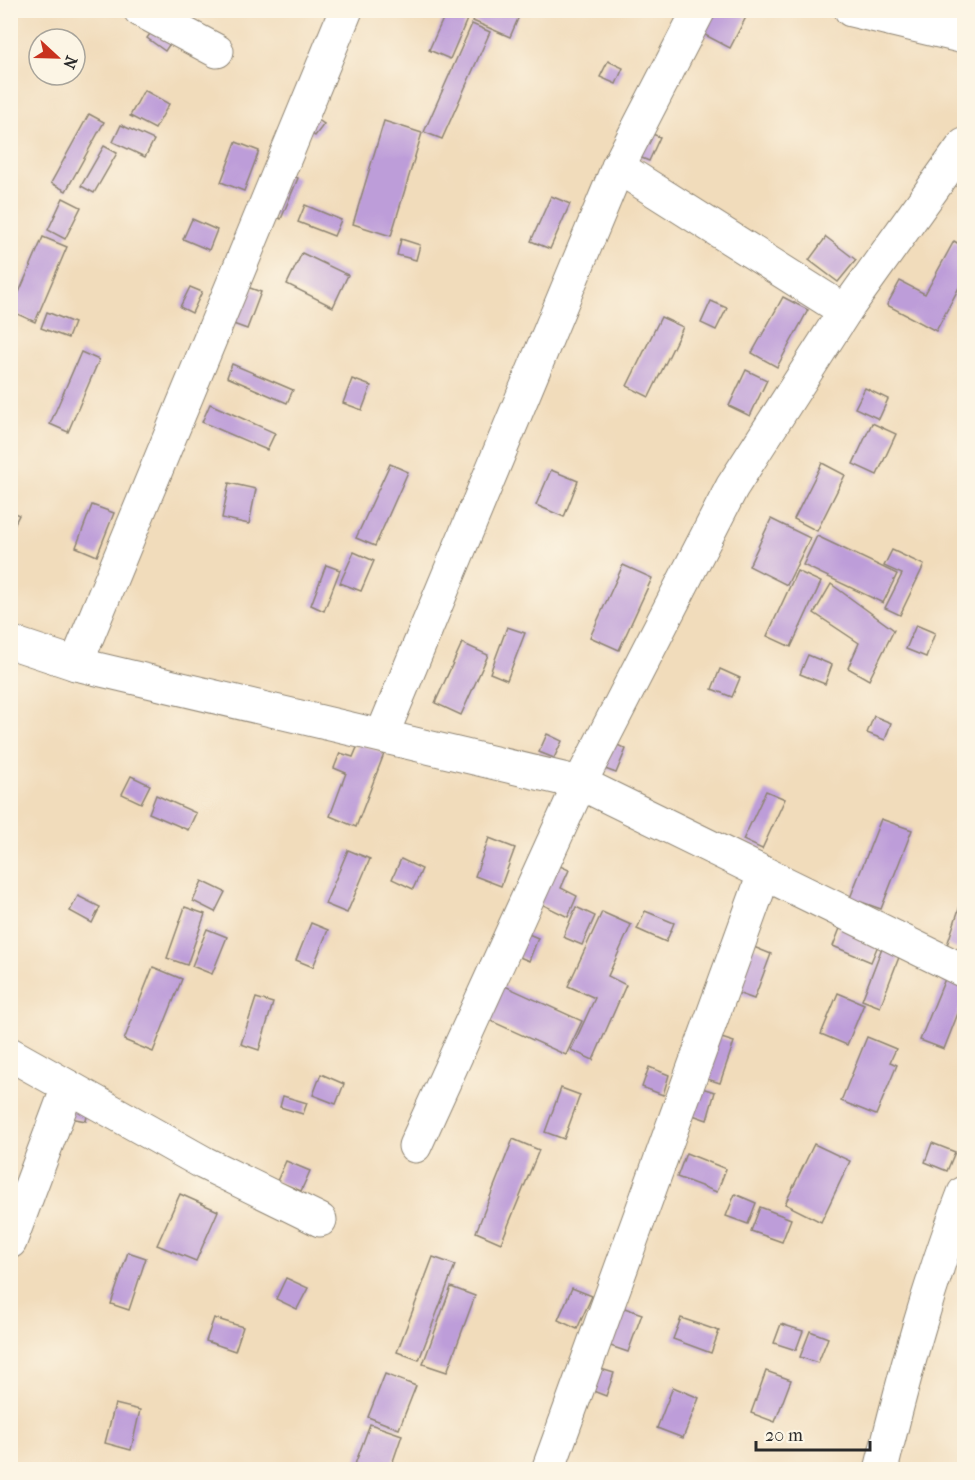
<svg xmlns="http://www.w3.org/2000/svg" width="975" height="1480" font-family="'IM FELL French Canon',serif">
<style>
.building{fill:#bd9dd9}
.lines{fill:none;stroke-linecap:round;stroke-linejoin:round}
.street-casing{stroke:#8e8473;stroke-width:35}
.street{stroke:#fff;stroke-width:33}
</style>
<rect width="100%" height="100%" fill="#fcf5e5"/>
<filter id="ink" filterUnits="userSpaceOnUse"><feTurbulence type="fractalNoise" baseFrequency=".0167" numOctaves="2"/><feDisplacementMap in="SourceGraphic" scale="12" xChannelSelector="R" yChannelSelector="G"/><feConvolveMatrix kernelMatrix="1 2 1 2 8 2 1 2 1" color-interpolation-filters="sRGB"/></filter>
<filter id="wash" filterUnits="userSpaceOnUse"><feTurbulence type="fractalNoise" baseFrequency=".008" numOctaves="4" result="noise"/><feDisplacementMap in="SourceGraphic" scale="24" xChannelSelector="R" yChannelSelector="G"/><feGaussianBlur stdDeviation="1.35" result="paint"/><feColorMatrix in="noise" values="0 0 0 0 0 0 0 0 0 0 0 0 0 0 0 0 0 1.4 0 .05"/><feComposite in="paint" operator="in"/></filter>
<g filter="url(#wash)">
<rect width="100%" height="100%" fill="#f1dcbb"/>
<g id="blocks">
<g class="building">
<polygon points="447,10 471,10 450,59 429,50"/>
<polygon points="477,10 516,10 520,14 510,37 473,21"/>
<polygon points="691,10 733,10 746,17 730,48 684,24"/>
<polygon points="157,24 175,36 165,51 147,38"/>
<polygon points="472,24 490,32 442,139 424,132"/>
<polygon points="608,61 623,68 616,84 600,77"/>
<polygon points="144,90 169,104 155,129 130,116"/>
<polygon points="89,114 104,122 66,191 51,183"/>
<polygon points="314,117 324,124 315,136 305,129"/>
<polygon points="384,121 422,133 391,236 353,224"/>
<polygon points="121,125 154,140 145,157 113,142"/>
<polygon points="642,130 660,137 649,161 632,154"/>
<polygon points="236,142 259,151 244,191 221,182"/>
<polygon points="104,146 117,153 94,193 81,186"/>
<polygon points="288,173 298,178 281,219 270,214"/>
<polygon points="551,196 570,204 550,249 531,241"/>
<polygon points="63,198 81,207 65,239 48,230"/>
<polygon points="305,205 341,220 334,236 298,222"/>
<polygon points="192,219 217,230 209,250 183,239"/>
<polygon points="43,237 67,247 35,322 11,311"/>
<polygon points="826,237 856,260 838,282 809,260"/>
<polygon points="401,239 420,245 416,260 397,255"/>
<polygon points="954,241 964,247 964,278 936,331 887,305 900,281 925,294"/>
<polygon points="302,253 348,275 333,307 287,284"/>
<polygon points="239,284 261,292 247,329 225,321"/>
<polygon points="190,287 202,292 192,313 180,307"/>
<polygon points="783,297 808,310 777,367 752,353"/>
<polygon points="711,301 727,308 716,330 701,323"/>
<polygon points="47,312 74,323 68,338 41,328"/>
<polygon points="661,317 683,327 649,397 627,386"/>
<polygon points="81,352 99,360 68,432 50,424"/>
<polygon points="232,364 293,390 287,403 227,377"/>
<polygon points="746,370 767,380 750,416 729,406"/>
<polygon points="352,379 371,386 362,410 343,403"/>
<polygon points="865,388 888,399 879,419 855,408"/>
<polygon points="210,404 275,433 267,450 202,422"/>
<polygon points="872,423 896,434 877,475 853,464"/>
<polygon points="822,463 845,475 817,531 794,519"/>
<polygon points="390,464 408,472 375,546 356,538"/>
<polygon points="551,470 578,481 564,517 536,505"/>
<polygon points="229,483 256,489 249,524 222,518"/>
<polygon points="92,505 114,513 97,556 76,547"/>
<polygon points="10,511 19,515 10,533"/>
<polygon points="771,519 810,538 787,585 749,566"/>
<polygon points="817,536 897,574 883,603 803,565"/>
<polygon points="892,550 924,565 900,615 885,608 902,574 884,566"/>
<polygon points="354,552 374,561 361,591 340,583"/>
<polygon points="326,565 340,570 324,611 311,605"/>
<polygon points="623,565 652,578 619,650 590,637"/>
<polygon points="797,571 821,582 791,647 767,636"/>
<polygon points="831,584 894,630 869,680 848,668 859,643 814,613"/>
<polygon points="916,625 935,633 926,657 906,649"/>
<polygon points="507,627 525,633 507,680 490,673"/>
<polygon points="462,643 488,655 461,715 435,703"/>
<polygon points="808,655 832,665 825,684 800,674"/>
<polygon points="720,669 740,678 732,697 712,689"/>
<polygon points="874,716 891,723 885,740 867,733"/>
<polygon points="547,734 562,741 554,758 539,752"/>
<polygon points="607,740 626,749 616,773 597,766"/>
<polygon points="359,743 384,754 356,827 330,816 346,773 334,768 340,753 353,757"/>
<polygon points="131,776 150,785 141,803 122,794"/>
<polygon points="766,791 785,799 762,849 743,840"/>
<polygon points="156,795 196,813 188,830 149,813"/>
<polygon points="881,819 912,830 881,909 850,898"/>
<polygon points="489,838 515,848 501,886 475,876"/>
<polygon points="348,850 370,859 347,913 325,904"/>
<polygon points="401,859 422,869 413,889 392,879"/>
<polygon points="547,860 569,870 561,888 577,896 568,917 529,898"/>
<polygon points="202,881 225,892 215,912 193,901"/>
<polygon points="78,896 100,907 92,923 70,911"/>
<polygon points="961,903 964,904 964,952 947,945"/>
<polygon points="185,907 205,914 187,965 167,958"/>
<polygon points="576,907 595,916 582,945 563,937"/>
<polygon points="645,911 674,923 666,942 637,929"/>
<polygon points="602,912 631,925 608,976 626,985 593,1060 571,1050 595,998 568,986"/>
<polygon points="845,916 884,931 871,962 833,946"/>
<polygon points="311,923 328,930 313,967 296,960"/>
<polygon points="207,929 227,937 212,974 192,966"/>
<polygon points="519,930 538,938 529,961 510,953"/>
<polygon points="744,943 771,954 754,999 726,989"/>
<polygon points="883,945 901,952 880,1007 862,1000"/>
<polygon points="153,967 182,979 153,1052 124,1040"/>
<polygon points="947,974 964,980 964,998 944,1049 920,1040"/>
<polygon points="496,982 582,1021 566,1055 480,1016"/>
<polygon points="838,993 864,1004 847,1045 821,1034"/>
<polygon points="256,998 273,1003 259,1050 241,1044"/>
<polygon points="709,1034 734,1042 720,1083 695,1075"/>
<polygon points="867,1037 896,1049 890,1062 897,1065 876,1115 841,1101"/>
<polygon points="649,1067 669,1075 663,1095 642,1087"/>
<polygon points="321,1074 344,1084 336,1104 313,1095"/>
<polygon points="695,1086 715,1092 707,1120 687,1113"/>
<polygon points="561,1088 580,1095 564,1139 545,1132"/>
<polygon points="283,1096 307,1103 303,1114 280,1107"/>
<polygon points="67,1107 88,1111 86,1121 65,1117"/>
<polygon points="513,1139 539,1150 501,1243 476,1232"/>
<polygon points="932,1143 955,1152 947,1171 925,1162"/>
<polygon points="814,1144 850,1161 821,1222 785,1204"/>
<polygon points="686,1153 726,1169 717,1192 677,1177"/>
<polygon points="286,1161 310,1171 301,1191 277,1181"/>
<polygon points="180,1194 218,1211 196,1261 157,1245"/>
<polygon points="735,1194 756,1203 748,1224 726,1216"/>
<polygon points="760,1207 791,1219 782,1242 751,1231"/>
<polygon points="128,1252 146,1258 129,1310 111,1304"/>
<polygon points="433,1257 455,1265 419,1360 397,1352"/>
<polygon points="286,1278 308,1288 297,1309 276,1299"/>
<polygon points="451,1287 475,1296 447,1372 423,1364"/>
<polygon points="572,1288 592,1296 577,1329 558,1320"/>
<polygon points="610,1303 642,1314 628,1352 596,1341"/>
<polygon points="214,1318 243,1327 235,1351 206,1341"/>
<polygon points="681,1318 719,1331 711,1353 673,1339"/>
<polygon points="781,1324 803,1331 796,1350 774,1343"/>
<polygon points="810,1331 828,1338 818,1363 800,1357"/>
<polygon points="591,1366 614,1373 606,1396 583,1387"/>
<polygon points="766,1371 791,1380 775,1422 751,1413"/>
<polygon points="385,1374 416,1386 399,1429 368,1417"/>
<polygon points="673,1387 699,1398 683,1438 657,1428"/>
<polygon points="115,1404 140,1410 131,1450 105,1443"/>
<polygon points="370,1424 402,1435 390,1470 362,1470 354,1467"/>
</g>
</g>
</g>
<g filter="url(#ink)">
<use href="#blocks" fill-opacity="0" stroke="#8e8473" stroke-width="1.5"/>
<g class="lines">
<defs>
<g id="street">
<polyline points="140,10 217,51"/>
<polyline points="851,10 964,37"/>
<polyline points="618,167 845,311"/>
<polyline points="10,642 76,664 580,783 964,971"/>
<polyline points="76,664 346,10"/>
<polyline points="382,735 618,167 699,10"/>
<polyline points="10,1054 204,1163 320,1220"/>
<polyline points="415,1146 580,783 732,487 845,311 964,145"/>
<polyline points="10,1242 68,1087"/>
<polyline points="548,1470 764,874"/>
<path d="M 881,1470 C 904,1376 929,1283 964,1193"/>
</g>
</defs>
<use href="#street" class="street-casing"/>
<use href="#street" class="street"/>
</g>
</g>
<rect width="975" height="1480" fill="none" stroke="#fcf5e5" stroke-width="36"/>
<g transform="translate(57 57) rotate(112)"><circle r="28" fill="#fcf5e5" stroke="#a8a49b" stroke-width="1.5"/>
<path d="M0-4.5L10 22L0 15L-10 22Z" fill="#c8321e"/>
<text y="-9" font-size="16" font-weight="bold" text-anchor="middle" fill="#2b2b2b">N</text>
</g>
<path d="M756 1441v9h114v-9" fill="none" stroke="#2b2b2b" stroke-width="3"/>
<text x="765" y="1441" font-size="18" fill="#2b2b2b" stroke="#fcf5e5" stroke-width="4.5" paint-order="stroke">20 m</text>
</svg>
